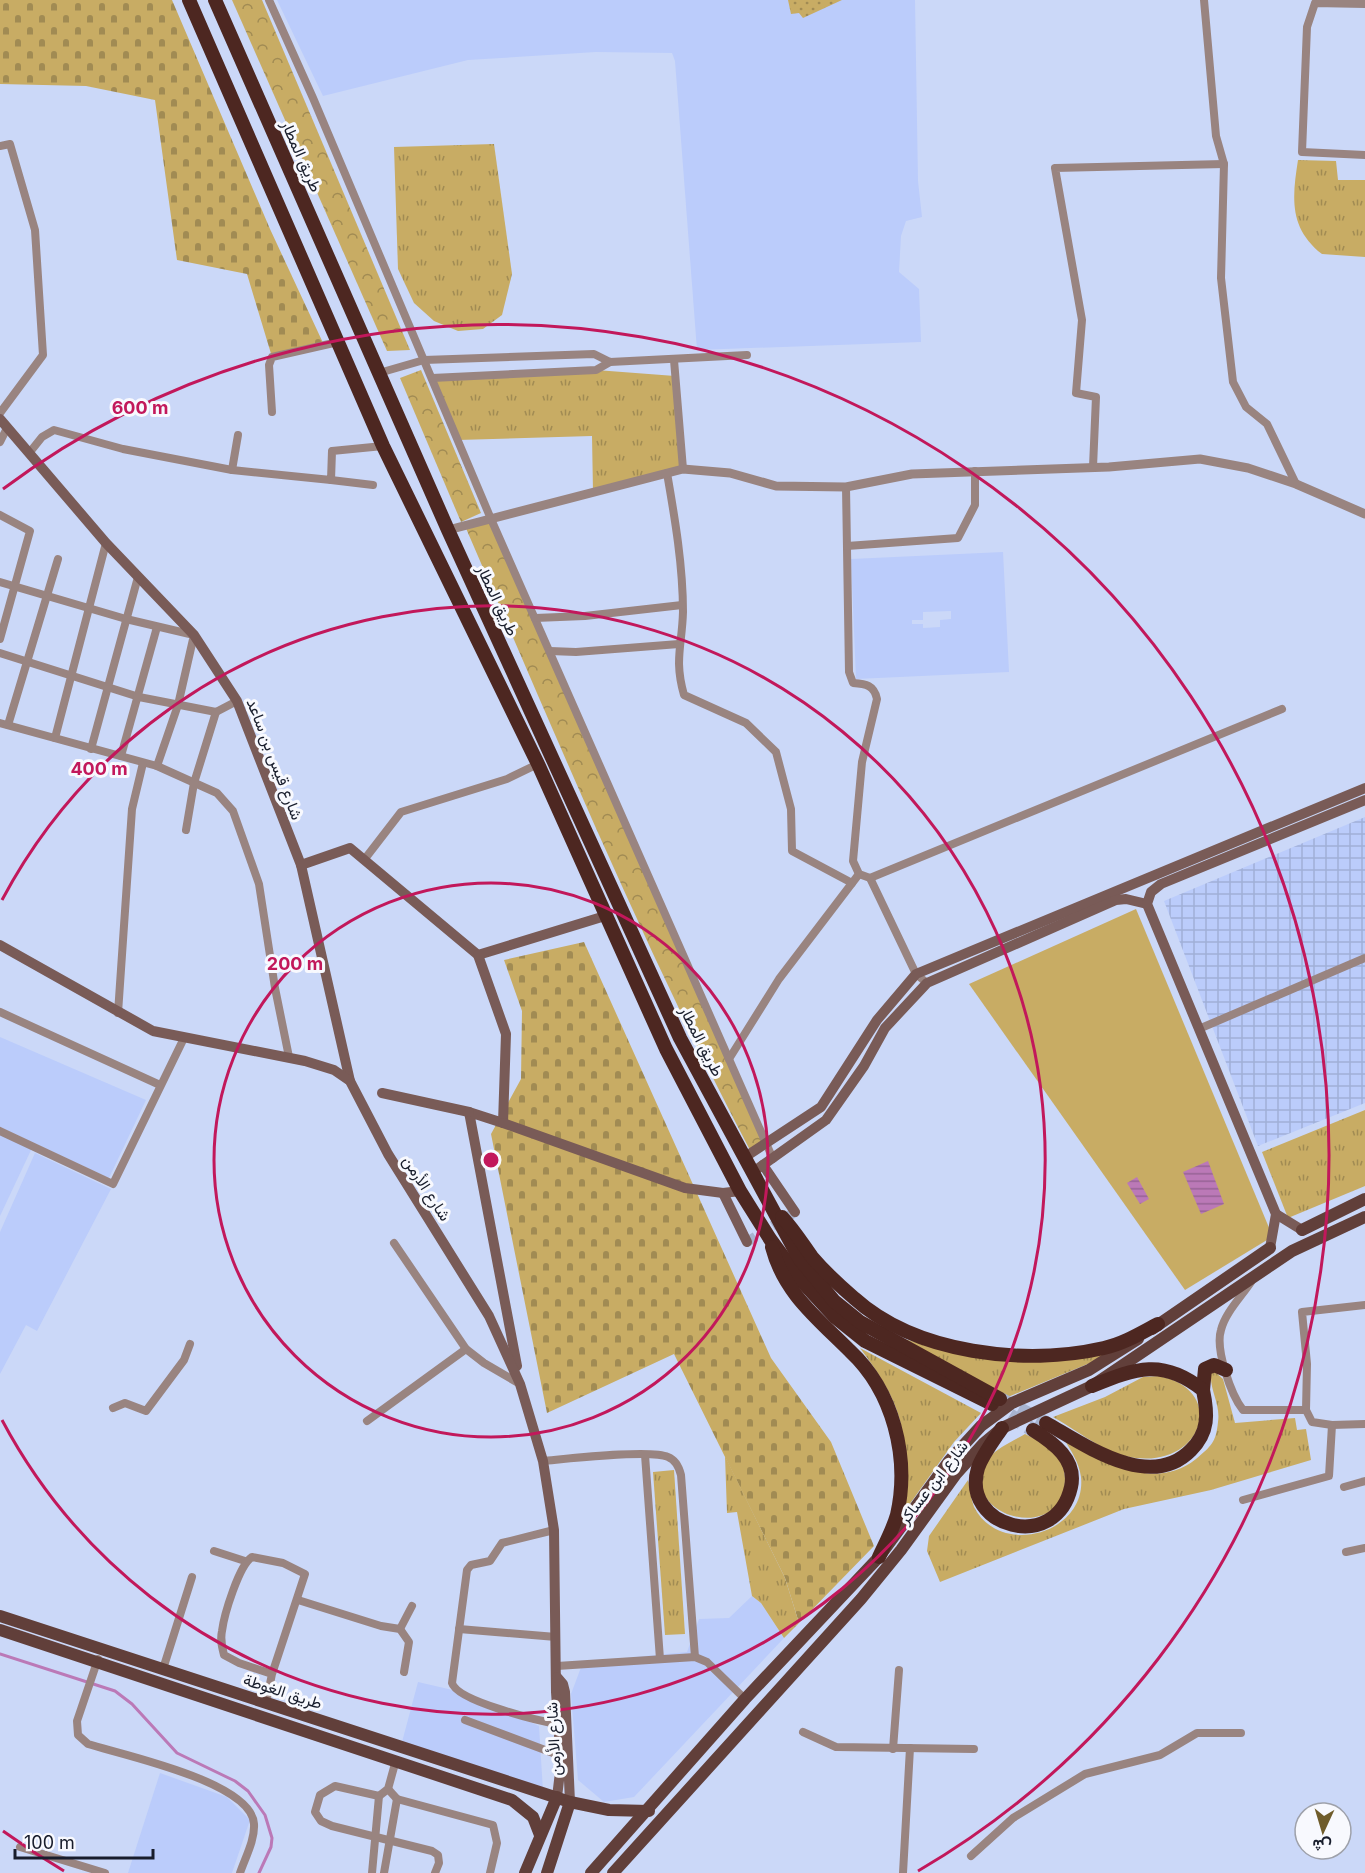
<svg xmlns="http://www.w3.org/2000/svg" width="1365" height="1873" font-family="Inter,Vazirmatn,sans-serif">
<style>
.built{fill:#bbccfb;fill-rule:evenodd}
.industrial{fill:url(#industrial-grid)}
.grass{fill:url(#grass-dots)}
.forest{fill:url(#forest-crowns)}
.cemetery{fill:url(#cemetery-stones)}
.park{fill:url(#park-tufts)}
.pitch{fill:#c8ac64}
.water{fill:url(#water-rules)}
.lines{fill:none;stroke-linecap:round;stroke-linejoin:round}
.stream{stroke:#bb79b7;stroke-width:3}
.secondary-tunnel{stroke:#a7b3cf;stroke-width:10;stroke-dasharray:10 5;stroke-linecap:butt}
.motorway-tunnel{stroke:#a7b3cf;stroke-width:14;stroke-dasharray:14 7;stroke-linecap:butt}
.minor{stroke:#998480;stroke-width:8}
.tertiary{stroke:#998480;stroke-width:9}
.secondary{stroke:#795b57;stroke-width:10}
.primary{stroke:#613f3a;stroke-width:12}
.motorway{stroke:#4d2721;stroke-width:14}
.ring{fill:none;stroke:#c2185b;stroke-width:3}
.labels{text-anchor:middle;dominant-baseline:central;stroke-width:6;stroke-linejoin:round;paint-order:stroke}
.street-label{font-size:16px;fill:#181d2c;stroke:#f8f9fe}
.centre{fill:#c2185b;stroke:#f8f9fe;stroke-width:3}
.ring-label{font-size:18px;text-anchor:middle;font-weight:bold;fill:#c2185b;stroke:#f8f9fe;stroke-width:6;stroke-linejoin:round;paint-order:stroke}
</style>
<defs>
<pattern id="industrial-grid" width="8" height="8" patternUnits="userSpaceOnUse" patternTransform="scale(1.5)"><rect width="8" height="8" fill="#bbccfb"/><path d="M0 4h8M4 0v8" fill="none" stroke="#a0afd7"/></pattern>
<pattern id="grass-dots" width="8" height="8" patternUnits="userSpaceOnUse" patternTransform="scale(1.5)"><rect width="8" height="8" fill="#c8ac64"/><path d="M2 2h.1M6 6h.1" fill="none" stroke="#a18b53" stroke-width="1.8" stroke-linecap="round"/></pattern>
<pattern id="forest-crowns" width="20" height="18" patternUnits="userSpaceOnUse" patternTransform="scale(1.5)"><rect width="20" height="18" fill="#c8ac64"/><path d="M2 6a3 3 0 1 1 6 0M12 15a3 3 0 1 1 6 0" fill="none" stroke="#a18b53"/></pattern>
<pattern id="cemetery-stones" width="16" height="16" patternUnits="userSpaceOnUse" patternTransform="scale(1.5)"><rect width="16" height="16" fill="#c8ac64"/><path d="M2 7V4a2 2 0 0 1 4 0v3zM10 15v-3a2 2 0 0 1 4 0v3z" fill="#a18b53"/></pattern>
<pattern id="park-tufts" width="24" height="20" patternUnits="userSpaceOnUse" patternTransform="scale(1.5)"><rect width="24" height="20" fill="#c8ac64"/><path d="M3 7l-1-3M5 7V3M7 7l1-3M15 17l-1-3M17 17v-4M19 17l1-3" fill="none" stroke="#a18b53"/></pattern>
<pattern id="water-rules" width="6" height="5" patternUnits="userSpaceOnUse" patternTransform="scale(1.5)"><rect width="6" height="5" fill="#bb79b7"/><path d="M0 2.5h6" fill="none" stroke="#976395"/></pattern>
</defs>
<rect width="100%" height="100%" fill="#cbd8f8"/>
<g class="built">
<polygon points="277,0 915,0 918,181 922,217 906,221 901,236 899,272 919,289 921,342 697,350 675,61 672,53 596,52 468,60 323,96"/>
<path d="M 1003,552 L 1009,672 L 856,679 L 851,559 ZM 951,611 L 951,619 L 940,620 L 940,627 L 923,628 L 923,624 L 912,624 L 912,620 L 923,620 L 923,612 Z"/>
<polygon points="0,1037 146,1100 109,1178 0,1127"/>
<polygon points="0,1132 32,1148 0,1216"/>
<polygon points="35,1153 111,1189 37,1331 26,1325 0,1374 0,1232"/>
<polygon points="752,1596 761,1603 784,1638 634,1797 604,1802 578,1780 571,1694 583,1662 687,1652 699,1619 729,1618"/>
<polygon points="418,1682 457,1691 539,1726 543,1791 402,1742"/>
<polygon points="160,1773 227,1797 250,1820 232,1873 128,1873"/>
</g>
<polygon class="industrial" points="1365,817 1365,1103 1258,1146 1164,901"/>
<polygon class="grass" points="788,0 842,0 803,18 799,13 791,14"/>
<g class="forest">
<polygon points="232,0 262,0 410,350 387,351"/>
<polygon points="421,370 481,513 461,522 400,378"/>
<path d="M 491,519 L 765,1142 L 751,1152 C 644,949 556,736 465,526 Z"/>
</g>
<g class="cemetery">
<polygon points="0,0 172,0 270,229 324,345 272,357 247,274 177,260 155,100 86,86 0,84"/>
<polygon points="584,942 771,1358 831,1442 874,1546 799,1623 785,1578 674,1354 547,1413 491,1134 521,1079 522,1011 504,960"/>
</g>
<g class="park">
<polygon points="494,144 512,274 502,315 483,329 458,331 434,321 414,303 398,269 394,147"/>
<path d="M 1298,160 L 1336,161 L 1338,180 L 1365,180 L 1365,257 L 1322,254 C 1289,228 1292,198 1298,160 Z"/>
<polygon points="596,370 675,376 683,469 593,492 592,436 458,440 432,378"/>
<polygon points="1365,1110 1365,1186 1288,1218 1262,1152"/>
<polygon points="904,1339 937,1348 1111,1350 1090,1363 1008,1397 902,1341"/>
<path d="M 860,1348 L 981,1413 L 954,1442 L 904,1512 C 906,1434 909,1413 860,1348 Z"/>
<path d="M 1212,1369 L 1223,1379 L 1235,1423 L 1295,1418 L 1297,1430 L 1306,1429 L 1311,1460 L 1211,1490 L 1124,1509 L 940,1582 L 927,1551 L 929,1536 L 968,1480 C 970,1489 971,1499 974,1507 C 1000,1558 1087,1534 1081,1477 C 1079,1462 1071,1451 1064,1439 C 1103,1460 1153,1493 1196,1459 C 1211,1446 1216,1443 1218,1422 C 1221,1402 1207,1387 1212,1369 Z"/>
<path d="M 1159,1376 C 1232,1391 1200,1477 1121,1455 C 1100,1449 1073,1428 1053,1417 L 1105,1397 L 1143,1377 Z"/>
<path d="M 1025,1434 C 1044,1443 1065,1454 1065,1479 C 1065,1548 949,1515 990,1457 C 997,1448 1015,1440 1025,1434 Z"/>
<polygon points="725,1456 785,1578 799,1623 784,1638 761,1603 752,1596 737,1512 727,1513"/>
<polygon points="674,1470 685,1634 665,1635 653,1472"/>
</g>
<polygon class="pitch" points="1136,909 1270,1230 1267,1240 1185,1290 969,984"/>
<g class="water">
<polygon points="1208,1161 1224,1204 1201,1214 1183,1172"/>
<polygon points="1137,1177 1149,1199 1140,1204 1127,1183"/>
</g>
<g class="lines">
<polyline class="stream" points="0,1654 115,1691 132,1704 177,1753 235,1781 248,1791 265,1815 272,1838 271,1847 259,1873"/>
<polyline class="secondary-tunnel" points="747,1242 795,1212"/>
<g class="motorway-tunnel">
<polyline points="1000,1399 1046,1423"/>
<polyline points="992,1404 1033,1430"/>
</g>
<g class="minor">
<polyline points="269,0 313,98 491,519 773,1159"/>
<polyline points="1204,0 1216,136 1224,164 1221,278 1233,382 1246,407 1267,424 1296,484"/>
<polyline points="1365,4 1315,3 1307,27 1302,152 1365,155"/>
<polyline points="0,146 10,144 35,230 43,355 0,413"/>
<polyline points="674,360 683,469"/>
<polyline points="379,373 424,360 594,354 610,362 747,355"/>
<polyline points="432,378 596,370 610,362"/>
<polyline points="272,412 269,365 272,357 338,342"/>
<polyline points="0,442 7,428"/>
<polyline points="30,452 42,437 54,430 123,449 232,470 331,480 332,451 383,446"/>
<polyline points="1093,467 1096,397 1076,393 1082,320 1055,168 1224,164"/>
<polyline points="232,470 238,435"/>
<path d="M 667,473 C 675,519 683,566 683,612 C 682,646 674,660 684,695 L 746,723 L 776,752 L 791,809 L 792,851 L 852,883"/>
<polyline points="331,480 373,485"/>
<path d="M 846,487 L 849,672 L 853,683 C 866,684 874,685 877,699 L 862,762 L 853,861 L 859,874 L 870,878 L 916,974 L 927,983"/>
<polyline points="0,515 30,531 0,639"/>
<polyline points="847,546 958,538 975,505 975,471"/>
<polyline points="0,582 126,619 194,635 178,705 157,766"/>
<polyline points="535,618 585,616 682,605"/>
<polyline points="550,651 576,652 679,644"/>
<polyline points="0,653 139,697 216,712 237,701"/>
<polyline points="0,723 157,766 217,793 233,811 259,884 275,988 289,1057"/>
<polyline points="8,725 58,559"/>
<polyline points="55,738 106,543"/>
<polyline points="91,749 138,577"/>
<polyline points="121,756 157,627"/>
<polyline points="186,830 194,783 216,712"/>
<polyline points="364,860 401,812 507,779 538,764"/>
<polyline points="870,878 1282,709"/>
<polyline points="0,1012 160,1085"/>
<polyline points="118,1013 132,809 143,763"/>
<polyline points="1201,1028 1365,958"/>
<polyline points="729,1059 779,979 859,874"/>
<polyline points="0,1131 113,1184 184,1038"/>
<polyline points="394,1243 466,1349 484,1363 520,1384"/>
<path d="M 1251,1282 C 1241,1297 1225,1313 1221,1330 C 1215,1349 1231,1395 1243,1410 L 1306,1410 L 1312,1422 L 1332,1425 L 1365,1424"/>
<polyline points="113,1408 125,1403 146,1411 184,1360 190,1344"/>
<polyline points="1306,1410 1307,1364 1302,1312 1365,1305"/>
<polyline points="367,1421 466,1349"/>
<polyline points="645,1455 660,1659"/>
<path d="M 543,1461 C 566,1459 651,1449 668,1457 C 676,1460 679,1467 681,1475 L 695,1657"/>
<polyline points="1344,1487 1365,1481"/>
<polyline points="1243,1500 1329,1476 1332,1425"/>
<path d="M 554,1530 L 502,1543 L 490,1561 L 471,1565 L 467,1570 L 452,1683 C 457,1701 539,1721 558,1724"/>
<polyline points="214,1551 245,1561"/>
<polyline points="1346,1552 1365,1548"/>
<polyline points="298,1600 381,1626 400,1629 409,1642 404,1672"/>
<polyline points="400,1629 412,1606"/>
<polyline points="459,1629 556,1637"/>
<path d="M 98,1659 L 77,1721 L 78,1735 L 88,1744 C 123,1755 252,1782 254,1824 C 255,1840 245,1858 240,1873"/>
<polyline points="557,1666 695,1657 707,1662 745,1699"/>
<polyline points="163,1669 192,1577"/>
<path d="M 266,1703 L 272,1674 L 239,1663 L 224,1655 C 222,1647 220,1640 222,1631 C 224,1615 239,1565 252,1557 L 283,1563 L 305,1574 L 272,1674"/>
<polyline points="465,1720 561,1756"/>
<polyline points="803,1732 836,1747 974,1749"/>
<polyline points="893,1749 899,1670"/>
<polyline points="388,1789 397,1799 493,1825 497,1843 490,1873"/>
<polyline points="379,1796 335,1786 320,1795 315,1812 321,1821 332,1826 432,1851 438,1855 439,1863 435,1873"/>
<polyline points="20,1847 105,1873"/>
<polyline points="971,1856 1013,1818 1085,1774 1160,1755 1197,1733 1241,1733"/>
<polyline points="372,1873 379,1796 388,1789 396,1760"/>
<polyline points="384,1873 397,1799"/>
<polyline points="903,1873 910,1748"/>
</g>
<polyline class="tertiary" points="448,530 683,469 730,473 776,486 846,487 912,474 1109,467 1200,459 1248,468 1296,484 1365,514"/>
<g class="secondary">
<polyline points="0,419 106,543 194,635 237,701 301,865 350,1081"/>
<polyline points="301,865 350,848 478,955 506,1034 503,1123 469,1112 517,1366"/>
<polyline points="0,945 153,1031 305,1061 334,1070 350,1081 388,1154 489,1316 520,1384 543,1461 554,1530 556,1692 561,1764 557,1797"/>
<polyline points="478,955 605,916"/>
<polyline points="382,1093 469,1112"/>
<polyline points="503,1123 685,1188 723,1193 740,1191"/>
<polyline points="745,1157 821,1107 877,1020 916,974 1365,788"/>
<polyline points="763,1165 795,1212"/>
<polyline points="753,1172 826,1120 864,1066 885,1028 927,983 1116,900 1126,899 1147,904"/>
<polyline points="723,1193 747,1242"/>
<polyline points="1276,1214 1302,1230"/>
<polyline points="1270,1248 1276,1214 1147,904 1151,892 1161,884 1365,800"/>
<polyline points="557,1677 563,1684 565,1692 570,1802"/>
</g>
<g class="primary">
<polyline points="1302,1230 1365,1199"/>
<polyline points="1152,1329 1270,1248"/>
<polyline points="0,1616 570,1802 609,1810 649,1811"/>
<polyline points="0,1630 512,1800 533,1817 540,1835"/>
<polyline points="525,1873 557,1797"/>
<polyline points="547,1873 570,1802"/>
<polyline points="591,1873 745,1699 879,1557 949,1461 981,1426 1012,1403 1089,1370 1138,1339"/>
<polyline points="613,1873 861,1599 901,1550 956,1474 984,1443 1002,1428 1092,1386 1292,1251 1365,1217"/>
</g>
<g class="motorway">
<polyline points="189,0 383,446 538,764 666,1049 740,1191 770,1239 798,1277 835,1317 865,1341 992,1404"/>
<polyline points="215,0 448,530 680,1038 799,1258 834,1301 860,1322 1000,1399"/>
<path d="M 782,1217 C 794,1230 802,1243 812,1257 C 824,1271 840,1286 854,1298 C 916,1354 1025,1366 1104,1348 C 1123,1344 1141,1333 1158,1324"/>
<path d="M 772,1247 C 784,1293 817,1318 850,1351 C 893,1391 910,1457 897,1515 C 893,1529 885,1544 879,1557"/>
<polyline points="1203,1390 1205,1369 1214,1365 1226,1370"/>
<path d="M 1046,1423 C 1085,1445 1150,1492 1191,1450 C 1209,1432 1208,1414 1203,1390 C 1163,1358 1136,1368 1092,1386"/>
<path d="M 1002,1428 C 994,1440 983,1454 978,1468 C 960,1527 1056,1554 1071,1487 C 1077,1460 1054,1443 1033,1430"/>
</g>
</g>
<g class="ring">
<circle cx="491" cy="1160" r="277"/>
<path d="M2 900A554 554 0 1 1 2 1420"/>
<path d="M64 1871A830 830 0 0 1 3 1831M3 489A830 830 0 1 1 918 1871"/>
</g>
<g class="labels">
<g class="street-label">
<text transform="translate(302 156) rotate(66)">طريق المطار</text>
<text transform="translate(498 600) rotate(65)">طريق المطار</text>
<text transform="translate(275 759) rotate(69)">شارع قيس بن ساعد</text>
<text transform="translate(702 1041) rotate(63)">طريق المطار</text>
<text transform="translate(427 1188) rotate(57)">شارع الأرمن</text>
<text transform="translate(933 1482) rotate(-52)">شارع ابن عساكر</text>
<text transform="translate(283 1691) rotate(18)">طريق الغوطة</text>
<text transform="translate(553 1739) rotate(-93)">شارع الأرمن</text>
</g>
</g>
<circle cx="491" cy="1160" r="9" class="centre"/>
<g class="ring-label">
<text x="140" y="414">600 m</text>
<text x="99" y="775">400 m</text>
<text x="295" y="970">200 m</text>
</g>
<g transform="translate(1323 1831) rotate(184)"><circle r="28" fill="#f8f9fe" stroke="#9ea1aa" stroke-width="1.5"/>
<path d="M0-4.5L10 22L0 15L-10 22Z" fill="#6f5c2b"/>
<text y="-9" font-size="16" font-weight="bold" text-anchor="middle" fill="#181d2c">ش</text>
</g>
<path d="M15 1849v9h138v-9" fill="none" stroke="#181d2c" stroke-width="3"/>
<text x="24" y="1849" font-size="18" fill="#181d2c" stroke="#f8f9fe" stroke-width="4.5" paint-order="stroke">100 m</text>
</svg>
